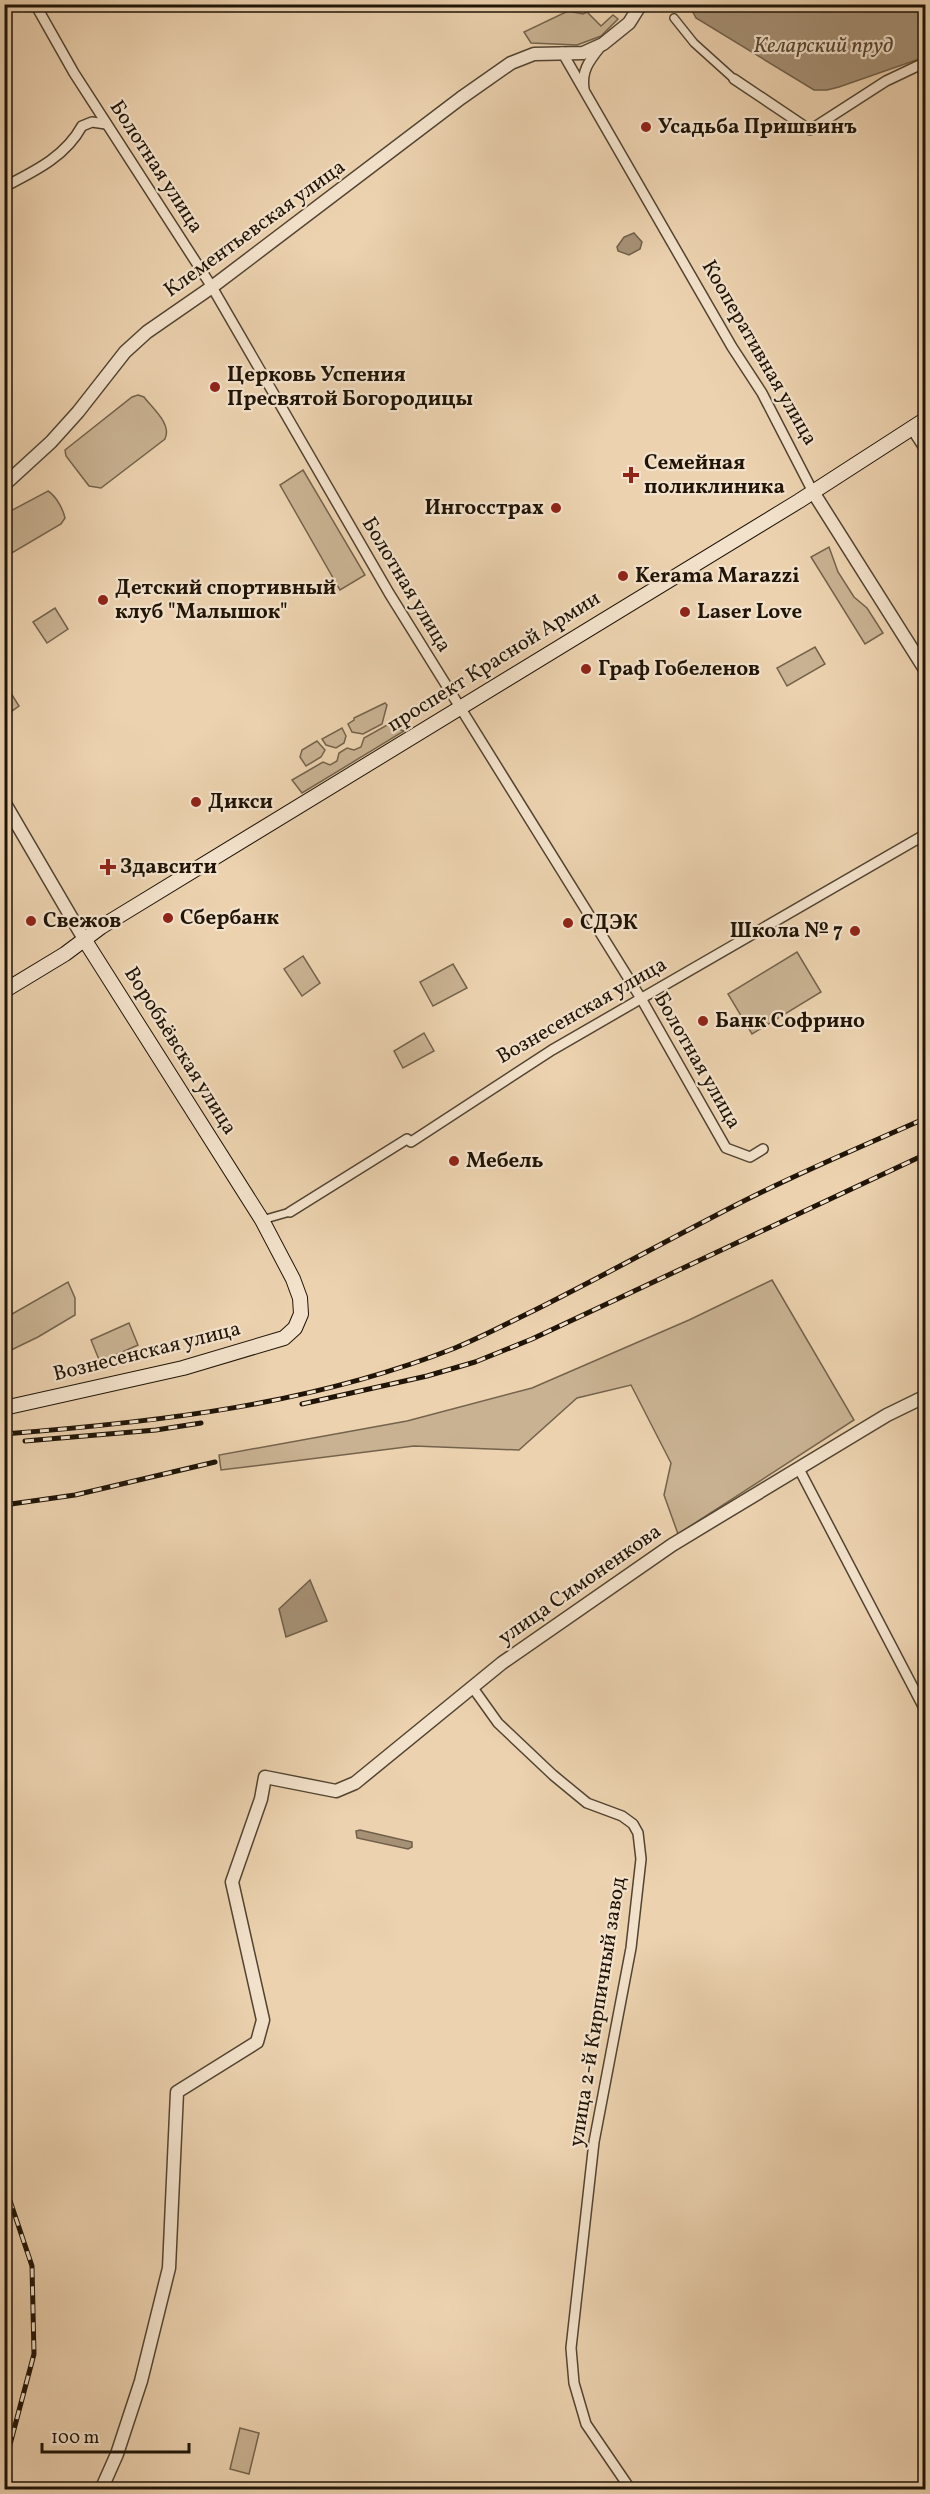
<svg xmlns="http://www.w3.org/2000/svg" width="930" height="2494" font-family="Vollkorn,serif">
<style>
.green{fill:#c9b292;stroke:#74634c;stroke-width:1.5}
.water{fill:#a69176;stroke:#705f4a;stroke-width:1.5}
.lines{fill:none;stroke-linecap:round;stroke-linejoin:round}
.pedestrian-casing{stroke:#524431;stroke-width:10}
.minor-casing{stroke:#524431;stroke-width:12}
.tertiary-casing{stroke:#524431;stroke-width:15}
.secondary-casing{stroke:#1f1407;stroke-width:16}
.pedestrian{stroke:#f3e2cb;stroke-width:7}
.minor{stroke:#f3e2cb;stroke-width:9}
.tertiary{stroke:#f3e2cb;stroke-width:12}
.secondary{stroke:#f3e2cb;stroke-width:14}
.rail-casing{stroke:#1f1407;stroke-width:5}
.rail{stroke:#f3e2cb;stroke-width:3;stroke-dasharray:9;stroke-linecap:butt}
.poi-dot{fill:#8f2418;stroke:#f3e2cb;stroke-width:2}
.labels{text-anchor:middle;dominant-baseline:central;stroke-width:4.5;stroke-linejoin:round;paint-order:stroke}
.poi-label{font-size:21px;font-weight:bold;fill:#1f1407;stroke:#f3e2cb;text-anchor:start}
.street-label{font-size:21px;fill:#1f1407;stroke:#f3e2cb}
.water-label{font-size:22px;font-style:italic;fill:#554633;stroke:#f3e2cb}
</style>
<rect width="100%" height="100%" fill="#ecd2af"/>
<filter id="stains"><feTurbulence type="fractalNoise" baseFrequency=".00333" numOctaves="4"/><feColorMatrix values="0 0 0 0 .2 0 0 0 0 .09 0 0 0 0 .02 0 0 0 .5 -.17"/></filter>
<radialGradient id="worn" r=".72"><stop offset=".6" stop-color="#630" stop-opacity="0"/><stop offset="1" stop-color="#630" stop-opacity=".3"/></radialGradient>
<g class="green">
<polygon points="568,11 583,14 587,12 601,26 613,15 618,19 601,36 577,45 531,43 524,32"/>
<path d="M 138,395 L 144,397 C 153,409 172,424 165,439 L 101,488 L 89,486 L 66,456 L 65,450 L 132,397 Z"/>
<polygon points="303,470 365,575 340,590 280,485"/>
<path d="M 48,491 C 56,496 63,509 65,518 L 61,524 L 5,557 L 5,514 Z"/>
<polygon points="829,547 838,572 854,597 867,608 883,633 865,644 811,557"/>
<polygon points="55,608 68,629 47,643 33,622"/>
<polygon points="815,647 825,664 787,686 777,668"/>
<polygon points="4,682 19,706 5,716 4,716"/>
<polygon points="385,703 387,705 382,724 363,734 352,732 348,724 354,720 354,718"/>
<polygon points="387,725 404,731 302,793 292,780 323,762 330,765 337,761 339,753 347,748 354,750 361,747 364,738"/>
<polygon points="342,728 346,736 344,743 336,748 326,745 322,739"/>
<polygon points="317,741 325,750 321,757 306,766 300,757 302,750"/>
<polygon points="797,952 821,992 752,1034 728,994"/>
<polygon points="303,956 320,983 302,996 284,969"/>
<polygon points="453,964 467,988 433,1006 420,982"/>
<polygon points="424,1033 434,1051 403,1068 394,1051"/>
<polygon points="772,1280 854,1420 678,1534 664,1495 671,1463 631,1385 577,1398 519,1450 414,1446 221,1470 219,1455 407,1421 532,1388 689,1320"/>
<polygon points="68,1282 75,1298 75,1315 38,1337 5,1353 5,1318"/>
<polygon points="129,1323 138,1345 100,1362 91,1340"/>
<polygon points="240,2428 259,2433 249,2474 230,2469"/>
</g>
<g class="water">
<polygon points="689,5 925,5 925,57 839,87 827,90 814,90 696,18"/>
<polygon points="634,233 642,242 640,249 629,255 618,251 617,247 624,237"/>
<polygon points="310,1580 327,1621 286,1637 279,1609"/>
<polygon points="360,1830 412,1842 412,1847 408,1849 357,1838 356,1831"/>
</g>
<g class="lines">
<defs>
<g id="pedestrian">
<polyline points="674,18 694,43 734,79"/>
<polyline points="262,1220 290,1212"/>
</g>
<g id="minor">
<polyline points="35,4 74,73 212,287 389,593 642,1000 726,1148 750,1157 763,1149"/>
<polyline points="562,52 732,347 762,393 813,492"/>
<polyline points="734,79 810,130 886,81 926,62"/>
<path d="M 584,89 C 581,70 590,60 601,46"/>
<path d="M 4,187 C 35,171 65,157 82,126 L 92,122 L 106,124"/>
<polyline points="911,428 926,451"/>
<polyline points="290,1212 407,1139 411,1142 552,1050 926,834"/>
<polyline points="799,1469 926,1712"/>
<polyline points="473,1688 498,1723 553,1775 587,1803 622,1816 633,1824 638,1833 641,1859 631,1948 594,2142 571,2348 574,2383 586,2424 631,2490"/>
<polyline points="923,2490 926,2489"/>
</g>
<g id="tertiary">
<polyline points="4,485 51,442 78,412 125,352 147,332 212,287 461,98 511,63 534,54 583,53 603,44 629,23 641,4"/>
<polyline points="813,492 926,671"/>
<polyline points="4,802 84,939"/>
<polyline points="101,2490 117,2454 141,2381 169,2268 177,2092 257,2042 263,2020 232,1882 261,1799 265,1777 336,1791 355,1783 502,1663 672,1545 887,1415 926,1396"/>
</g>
<g id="secondary">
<polyline points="4,991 65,954 101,927 799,501 926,419"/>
<polyline points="4,1408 183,1368 284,1338 295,1328 301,1314 300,1298 293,1279 262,1220 84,939"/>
</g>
</defs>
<use href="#pedestrian" class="pedestrian-casing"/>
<use href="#minor" class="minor-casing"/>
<use href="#tertiary" class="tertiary-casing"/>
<use href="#secondary" class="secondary-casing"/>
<use href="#pedestrian" class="pedestrian"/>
<use href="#minor" class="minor"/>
<use href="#tertiary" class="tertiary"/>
<use href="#secondary" class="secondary"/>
<defs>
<g id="rail">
<polyline points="302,1404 427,1376 475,1362 532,1339 926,1154"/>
<path d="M 4,1434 C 158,1422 310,1405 455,1348 C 482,1337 508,1323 535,1310 C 601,1277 666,1241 732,1207 C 795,1174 861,1147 926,1118"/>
<polyline points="25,1441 156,1430 201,1423"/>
<polyline points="4,1505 75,1495 215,1462"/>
<polyline points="4,2183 32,2266 34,2354 4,2467"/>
</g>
</defs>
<use href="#rail" class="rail-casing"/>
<use href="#rail" class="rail"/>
</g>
<g class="poi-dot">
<circle cx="646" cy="127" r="6"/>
<circle cx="215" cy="387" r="6"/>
<path d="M628 466h6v6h6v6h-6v6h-6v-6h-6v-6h6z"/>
<circle cx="556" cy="508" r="6"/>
<circle cx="623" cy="576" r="6"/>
<circle cx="103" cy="600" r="6"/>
<circle cx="685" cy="612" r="6"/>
<circle cx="586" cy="669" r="6"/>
<circle cx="196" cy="802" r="6"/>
<path d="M105 858h6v6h6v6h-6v6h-6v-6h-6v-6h6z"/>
<circle cx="168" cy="918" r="6"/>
<circle cx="31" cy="921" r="6"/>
<circle cx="568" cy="923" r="6"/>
<circle cx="855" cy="931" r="6"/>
<circle cx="703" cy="1021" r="6"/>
<circle cx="454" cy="1161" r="6"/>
</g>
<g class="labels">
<g class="poi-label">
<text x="658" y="127">Усадьба Пришвинъ</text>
<text x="227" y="375">Церковь Успения<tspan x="227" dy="24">Пресвятой Богородицы</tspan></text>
<text x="644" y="463">Семейная<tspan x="644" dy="24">поликлиника</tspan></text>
<text x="544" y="508" text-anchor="end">Ингосстрах</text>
<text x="635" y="576">Kerama Marazzi</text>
<text x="115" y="588">Детский спортивный<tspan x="115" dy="24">клуб "Малышок"</tspan></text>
<text x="697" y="612">Laser Love</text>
<text x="598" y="669">Граф Гобеленов</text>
<text x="208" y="802">Дикси</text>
<text x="120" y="867">Здавсити</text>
<text x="180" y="918">Сбербанк</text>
<text x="43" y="921">Свежов</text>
<text x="580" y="923">СДЭК</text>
<text x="843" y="931" text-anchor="end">Школа № 7</text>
<text x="715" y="1021">Банк Софрино</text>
<text x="466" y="1161">Мебель</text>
</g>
<g class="street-label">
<text transform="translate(156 167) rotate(57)">Болотная улица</text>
<text transform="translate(255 229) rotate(-36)">Клементьевская улица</text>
<text transform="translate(759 353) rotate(60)">Кооперативная улица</text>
<text transform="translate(406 585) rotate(59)">Болотная улица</text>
<text transform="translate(494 662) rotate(-32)">проспект Красной Армии</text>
<text transform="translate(582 1011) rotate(-30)">Вознесенская улица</text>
<text transform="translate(180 1051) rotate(58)">Воробьёвская улица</text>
<text transform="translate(697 1061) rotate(60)">Болотная улица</text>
<text transform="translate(147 1352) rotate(-14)">Вознесенская улица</text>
<text transform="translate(580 1585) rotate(-35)">улица Симоненкова</text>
<text transform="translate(598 2012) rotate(-81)">улица 2-й Кирпичный завод</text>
</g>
<g class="water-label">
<text x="823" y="46">Келарский пруд</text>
</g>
</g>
<rect width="930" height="2494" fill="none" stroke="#ecd2af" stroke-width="24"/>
<rect x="6" y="6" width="918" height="2482" fill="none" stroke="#1f1407" stroke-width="3"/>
<rect x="12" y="12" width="906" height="2470" fill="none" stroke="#1f1407" stroke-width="1.5"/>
<path d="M42 2443v9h147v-9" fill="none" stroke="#1f1407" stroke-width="3"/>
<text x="51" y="2443" font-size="18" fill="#1f1407" stroke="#f3e2cb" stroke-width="4.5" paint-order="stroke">100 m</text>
<rect width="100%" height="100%" filter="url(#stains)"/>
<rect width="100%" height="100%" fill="url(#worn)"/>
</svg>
